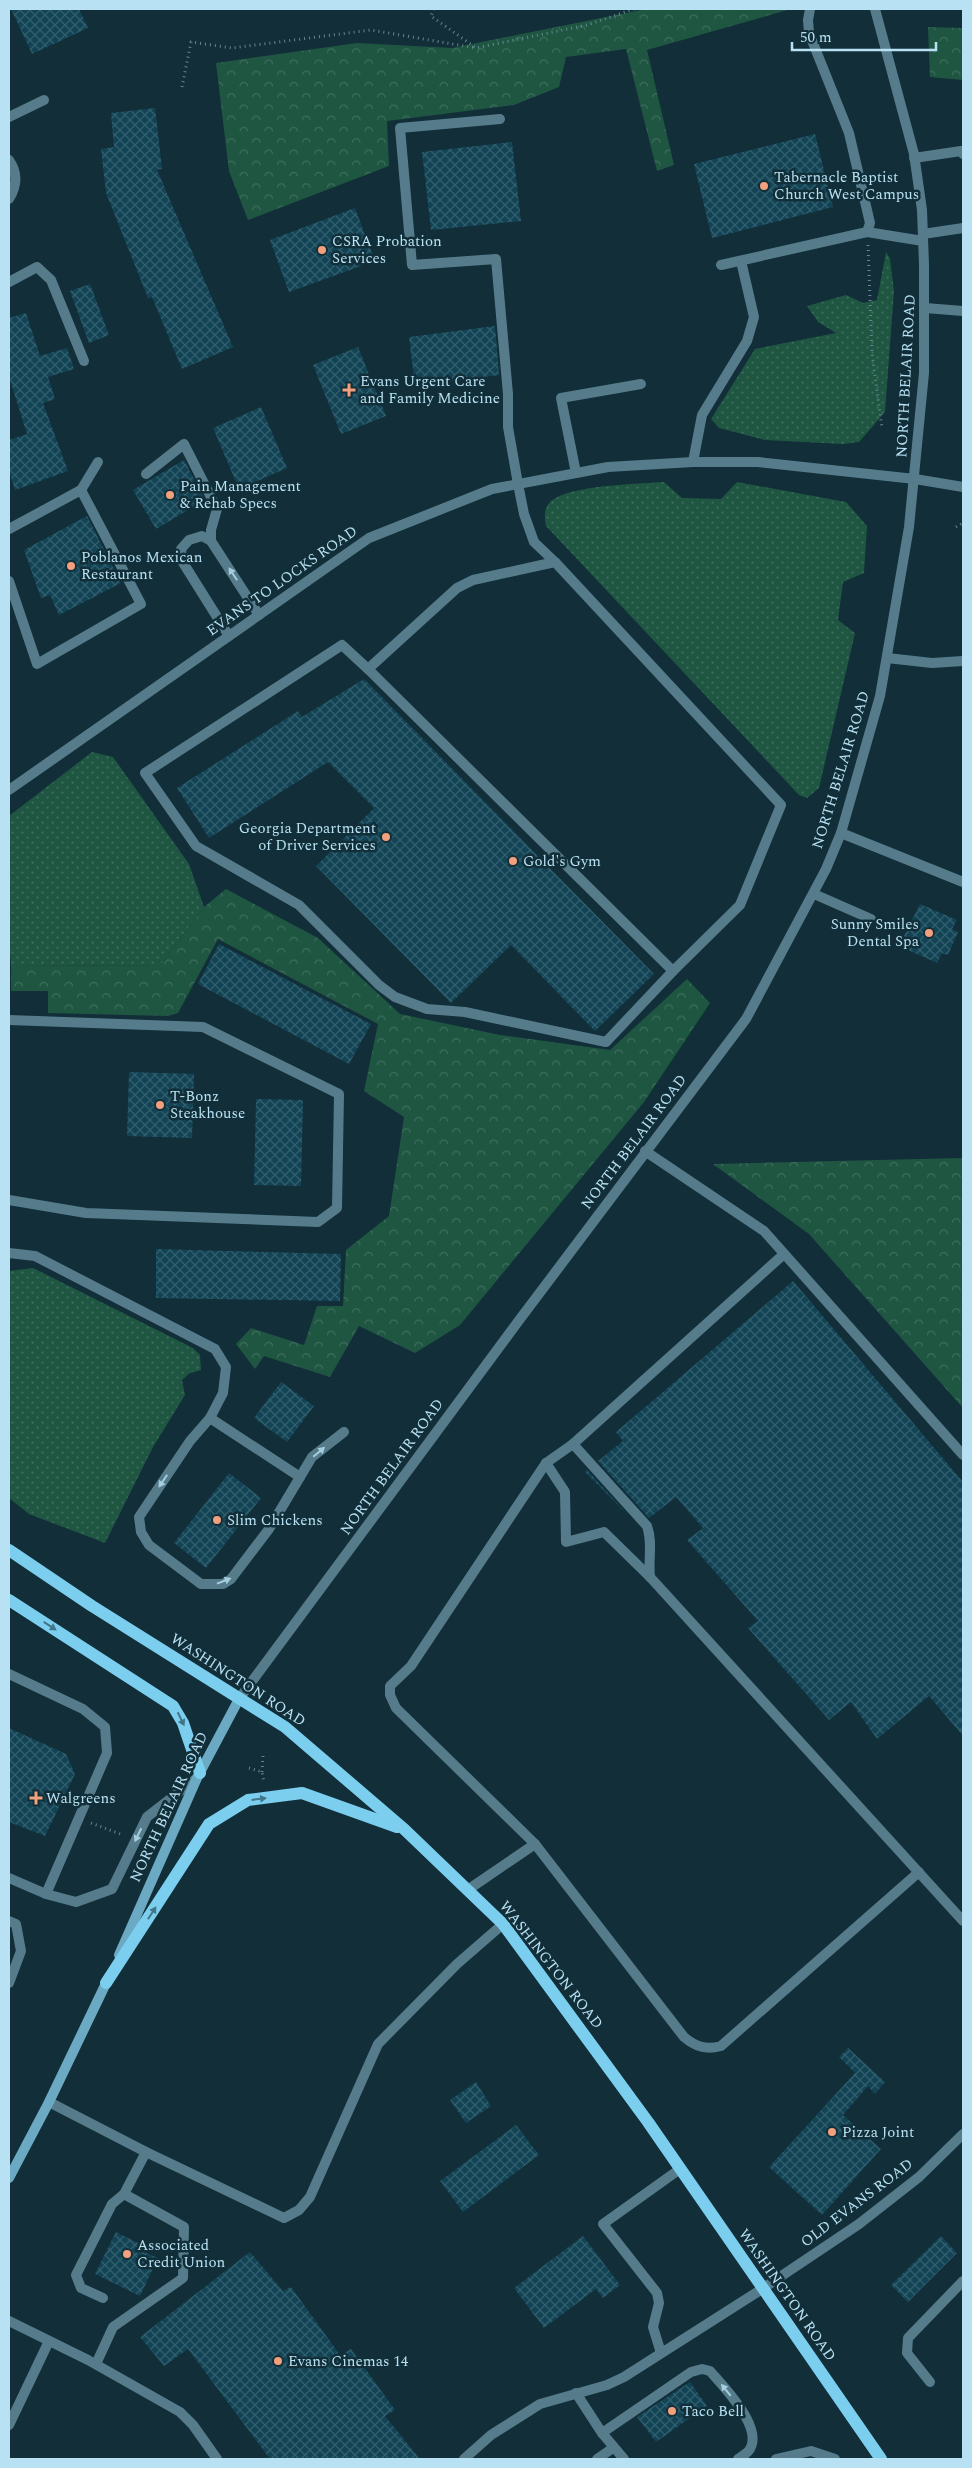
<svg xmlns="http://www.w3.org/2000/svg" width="972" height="2468" font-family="Spectral,serif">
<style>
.grass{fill:url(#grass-dots)}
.forest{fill:url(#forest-crowns)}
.building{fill:url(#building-cross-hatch)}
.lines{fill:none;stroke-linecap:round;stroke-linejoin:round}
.path{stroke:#638795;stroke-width:3;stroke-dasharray:1 4;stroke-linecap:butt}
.service{stroke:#567c8b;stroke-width:10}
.tertiary{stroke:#567c8b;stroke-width:10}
.secondary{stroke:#6caac3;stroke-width:10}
.primary{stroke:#7cceee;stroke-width:12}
.oneway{fill:#a4cede}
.oneway2{fill:#41768a}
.poi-dot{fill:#f1a17d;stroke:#112e39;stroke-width:2}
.labels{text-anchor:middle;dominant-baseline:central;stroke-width:5;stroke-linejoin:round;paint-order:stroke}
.poi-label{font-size:15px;fill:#b8e2f3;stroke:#112e39;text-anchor:start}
.street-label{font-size:15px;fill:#b8e2f3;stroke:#112e39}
</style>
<defs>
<pattern id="grass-dots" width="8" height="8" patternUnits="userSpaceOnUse" patternTransform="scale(1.25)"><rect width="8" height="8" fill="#1f5641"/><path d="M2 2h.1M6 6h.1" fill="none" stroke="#3d6e5d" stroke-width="1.8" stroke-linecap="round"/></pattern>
<pattern id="forest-crowns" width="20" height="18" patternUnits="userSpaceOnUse" patternTransform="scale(1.25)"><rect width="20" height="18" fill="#1f5641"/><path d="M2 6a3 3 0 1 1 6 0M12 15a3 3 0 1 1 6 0" fill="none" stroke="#3d6e5d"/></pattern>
<pattern id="building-cross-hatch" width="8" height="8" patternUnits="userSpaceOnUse" patternTransform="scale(1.25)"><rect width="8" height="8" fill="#124455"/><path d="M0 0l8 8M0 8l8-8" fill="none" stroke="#325f6e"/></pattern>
</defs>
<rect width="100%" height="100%" fill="#112e39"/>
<g class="grass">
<polygon points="886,252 890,259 894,291 885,412 859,442 843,444 765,440 719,428 711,419 755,349 836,333 818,322 807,306 846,295 863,303 877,300"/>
<path d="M 664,482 L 682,498 L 721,499 L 737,482 L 846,502 L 867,526 L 864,573 L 843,582 L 838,620 L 855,633 L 819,788 L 807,798 L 799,795 L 546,526 C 544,517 544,508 551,501 C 570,485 638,484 664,482 Z"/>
<polygon points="92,752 113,757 189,864 204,907 161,965 11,966 9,933 9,816"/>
<polygon points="33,1268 193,1348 200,1355 201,1370 190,1373 182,1380 185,1395 153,1447 105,1543 29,1514 9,1498 9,1271"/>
</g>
<g class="forest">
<polygon points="646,9 791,9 647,50 674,165 657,171 626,49 566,57 559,87 514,105 387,121 389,166 248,220 229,171 216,63 357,43 452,48"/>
<polygon points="928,27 963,28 963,80 930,77"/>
<polygon points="226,889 318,938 400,1014 500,1035 610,1050 687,979 710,1003 644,1102 460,1325 415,1353 359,1326 330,1377 264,1356 255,1369 236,1344 251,1328 304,1345 317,1306 343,1306 346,1250 389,1216 404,1117 364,1091 378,1024 218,939 178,1013 168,1016 48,1013 48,991 11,991 11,966 161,965 204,907"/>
<polygon points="963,1158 963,1408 809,1234 713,1164"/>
</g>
<g class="building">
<polygon points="11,9 79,9 88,28 32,54"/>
<polygon points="155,108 162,169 157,170 233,347 182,369 152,297 148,298 106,193 101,149 114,147 111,113"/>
<polygon points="815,134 833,207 712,238 694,164"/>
<polygon points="512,142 521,221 431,230 422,152"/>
<polygon points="355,208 375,261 289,292 270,240"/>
<polygon points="90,284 109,335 89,343 70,291"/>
<polygon points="26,313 40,356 67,348 74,369 48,377 55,399 43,403 68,471 15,490 9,471 9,440 27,434 9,377 9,318"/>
<polygon points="495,326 499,375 415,386 409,337"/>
<polygon points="358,347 386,416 341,434 313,365"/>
<polygon points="261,407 287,468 239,489 213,428"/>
<polygon points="184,460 205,500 156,529 133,490"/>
<polygon points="87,516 121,583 59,615 50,595 41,598 24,550"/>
<polygon points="364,679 654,974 595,1031 511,945 451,1003 316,866 374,808 328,762 209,838 177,788 298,711 302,717"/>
<polygon points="920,904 957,920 952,929 958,932 948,955 942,953 937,963 899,946"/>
<polygon points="219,944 371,1024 349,1064 198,984"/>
<polygon points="129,1072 194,1074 192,1138 127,1136"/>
<polygon points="256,1099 303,1100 301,1186 254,1185"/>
<polygon points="156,1249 341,1254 340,1301 156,1298"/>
<polygon points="793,1281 963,1482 963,1736 929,1696 877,1739 851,1702 829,1720 748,1628 758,1621 687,1540 703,1528 676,1497 649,1518 598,1461 623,1441 616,1432"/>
<polygon points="281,1382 314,1406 287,1442 254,1418"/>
<polygon points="587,1470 628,1515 585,1472"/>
<polygon points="229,1473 261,1498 206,1568 174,1543"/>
<polygon points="9,1728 66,1754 75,1774 45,1836 9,1822"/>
<polygon points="848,2048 885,2082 875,2094 868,2086 843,2115 881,2149 822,2215 769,2167 855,2073 839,2057"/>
<polygon points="476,2082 491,2106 466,2123 450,2100"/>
<polygon points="516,2125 539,2155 463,2212 440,2181"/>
<polygon points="116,2232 140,2244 138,2249 158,2258 140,2296 95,2274"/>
<polygon points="583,2236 620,2285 603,2298 596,2289 544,2328 514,2288"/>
<polygon points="941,2236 957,2253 908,2302 891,2285"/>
<polygon points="250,2252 283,2291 291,2287 340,2355 351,2349 395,2410 385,2416 420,2459 270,2459 188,2349 164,2366 140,2337"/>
<polygon points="690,2382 707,2406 656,2442 637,2417"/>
</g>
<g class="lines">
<g class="path">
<polyline points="434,9 431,16 476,48 587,25 634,9"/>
<polyline points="182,87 191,42 232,48 371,30 476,48"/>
<polyline points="868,245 872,353 882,428"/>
<polyline points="956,527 963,523"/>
<polyline points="249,1768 262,1772 264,1782"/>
<polyline points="262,1772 263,1756"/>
<polyline points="91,1823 123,1835"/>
</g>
<g class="service">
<polyline points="9,117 44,100"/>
<polyline points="500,119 400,128 412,265 496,259 508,394 508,427 518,484 524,514 534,542 555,562"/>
<polyline points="914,158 961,151 963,154"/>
<path d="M 9,160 C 18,173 17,186 9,199"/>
<polyline points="867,232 923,241"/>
<polyline points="923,234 963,228"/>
<polyline points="721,265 867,232 870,223 849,133 809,33 808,20 810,9"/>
<polyline points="9,282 37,267 51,280 84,361"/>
<polyline points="925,308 963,311"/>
<polyline points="693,462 702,415 747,341 754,317 741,261"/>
<polyline points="576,473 561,398 641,384"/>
<polyline points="146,474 184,444 217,509 211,530 211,541"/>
<polyline points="81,490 98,462"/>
<polyline points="9,529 81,490 141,604 37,664 9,581"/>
<polygon points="555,562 781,805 740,905 673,971 368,669 457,588 473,580"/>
<polyline points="229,636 182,561 181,549 189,540 202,536 211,541 259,615"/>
<polyline points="887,658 932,663 963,661"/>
<polyline points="368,669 342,645 145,773 196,846 299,905 379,985 395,997 427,1009 465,1012 606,1042 673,971"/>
<polyline points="841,833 963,882"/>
<polyline points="814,894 871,919"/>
<polyline points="9,1020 203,1027 339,1094 337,1208 318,1222 86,1213 9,1200"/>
<polyline points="645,1151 764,1231 963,1455"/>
<polyline points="9,1253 35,1256 215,1349 226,1367 223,1393 210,1418 190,1441 139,1517 141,1532 149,1545 201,1584 223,1584 231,1579 269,1529 312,1457 344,1432"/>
<path d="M 784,1254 L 573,1444 L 546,1463 L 411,1666 L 390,1686 L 390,1695 L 396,1708 L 535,1844 L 684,2037 C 696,2047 706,2050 721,2046 L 919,1872"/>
<polyline points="210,1418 300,1477"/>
<path d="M 573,1444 L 647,1526 C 653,1543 648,1558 650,1577"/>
<polyline points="546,1463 565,1492 566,1542 604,1532 650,1577 963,1921"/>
<polyline points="9,1674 83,1709 105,1727 107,1753 46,1894"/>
<polyline points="9,1878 46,1894 76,1902 112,1889 147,1817 197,1778"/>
<polyline points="469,1889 535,1844"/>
<polyline points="9,1921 16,1924 21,1951 9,1983"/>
<polyline points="49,2102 146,2152 284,2218 299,2210 310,2197 378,2044 457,1964 503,1924"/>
<polyline points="103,2298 81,2288 76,2275 112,2204 124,2194 146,2152"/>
<polyline points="9,2321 88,2360 180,2412 193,2425 217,2459"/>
<polyline points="661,2353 653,2327 659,2303 657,2293 603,2224 680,2169"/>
<polyline points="96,2364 113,2327 183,2278 184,2227 124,2194"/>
<polyline points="930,2382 907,2353 908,2338 963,2281"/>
<polyline points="576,2393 602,2433 624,2459"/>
<polyline points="9,2425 49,2341"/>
<path d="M 602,2433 L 691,2372 L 702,2369 L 710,2371 C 724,2387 763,2427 750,2449 C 748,2453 742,2456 738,2459"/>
<polyline points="464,2459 491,2435 540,2404 607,2385 624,2377 762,2289"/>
<polyline points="597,2459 613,2448"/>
<polyline points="776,2459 811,2451 835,2459"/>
</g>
<g class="tertiary">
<polyline points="9,790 369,538 492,489 608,467 693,462 758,462 915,479 963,487"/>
<polyline points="239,1699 520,1319 746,1019 826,869 841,833 880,696 909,527 924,373 924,265 922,210 914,154 875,9"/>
<polyline points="762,2289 859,2224 919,2177 963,2134"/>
</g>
<g class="secondary">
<polyline points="119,1955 197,1778 239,1699"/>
<polyline points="9,2178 49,2102 109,1977"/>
</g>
<g class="primary">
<polyline points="9,1550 92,1606 285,1727 404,1829 503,1924 648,2122 881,2459"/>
<polyline points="9,1600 173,1706 183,1723 200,1773"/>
<polyline points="106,1983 209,1824 248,1800 302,1793 397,1827"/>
</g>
</g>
<defs><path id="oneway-solid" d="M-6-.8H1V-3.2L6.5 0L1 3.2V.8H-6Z" transform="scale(1.25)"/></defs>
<g class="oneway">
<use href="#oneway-solid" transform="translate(233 574) rotate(-123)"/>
<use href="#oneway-solid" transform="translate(319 1452) rotate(-40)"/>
<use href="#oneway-solid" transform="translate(163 1481) rotate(124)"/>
<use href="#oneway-solid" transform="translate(224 1581) rotate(-21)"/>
<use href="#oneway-solid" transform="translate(138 1835) rotate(116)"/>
<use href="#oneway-solid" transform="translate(726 2390) rotate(-129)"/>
</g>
<g class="oneway2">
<use href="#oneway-solid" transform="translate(50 1626) rotate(33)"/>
<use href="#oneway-solid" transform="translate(181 1719) rotate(64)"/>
<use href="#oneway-solid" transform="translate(259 1799) rotate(-7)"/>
<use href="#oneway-solid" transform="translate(152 1913) rotate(-57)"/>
</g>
<g class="poi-dot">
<circle cx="764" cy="186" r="5"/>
<circle cx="322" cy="250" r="5"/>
<path d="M346.5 382.5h5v5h5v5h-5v5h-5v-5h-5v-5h5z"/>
<circle cx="170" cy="495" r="5"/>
<circle cx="71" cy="566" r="5"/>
<circle cx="386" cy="837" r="5"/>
<circle cx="513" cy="861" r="5"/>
<circle cx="929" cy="933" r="5"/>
<circle cx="160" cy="1105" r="5"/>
<circle cx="217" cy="1520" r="5"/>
<path d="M33.5 1790.5h5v5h5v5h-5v5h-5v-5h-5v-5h5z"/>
<circle cx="832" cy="2132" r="5"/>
<circle cx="127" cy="2254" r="5"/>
<circle cx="278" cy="2361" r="5"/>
<circle cx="672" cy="2411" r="5"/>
</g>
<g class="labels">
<g class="poi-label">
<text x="774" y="177">Tabernacle Baptist<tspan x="774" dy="17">Church West Campus</tspan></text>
<text x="332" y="241">CSRA Probation<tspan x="332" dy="17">Services</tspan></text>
<text x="360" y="381">Evans Urgent Care<tspan x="360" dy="17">and Family Medicine</tspan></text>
<text x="180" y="486">Pain Management<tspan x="180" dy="17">&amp; Rehab Specs</tspan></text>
<text x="81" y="557">Poblanos Mexican<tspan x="81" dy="17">Restaurant</tspan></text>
<text x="376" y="828" text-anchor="end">Georgia Department<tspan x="376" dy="17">of Driver Services</tspan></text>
<text x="523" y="861">Gold's Gym</text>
<text x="919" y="924" text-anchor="end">Sunny Smiles<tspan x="919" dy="17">Dental Spa</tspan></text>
<text x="170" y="1096">T-Bonz<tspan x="170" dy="17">Steakhouse</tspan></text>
<text x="227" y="1520">Slim Chickens</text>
<text x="46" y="1798">Walgreens</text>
<text x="842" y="2132">Pizza Joint</text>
<text x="137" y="2245">Associated<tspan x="137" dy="17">Credit Union</tspan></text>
<text x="288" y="2361">Evans Cinemas 14</text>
<text x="682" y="2411">Taco Bell</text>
</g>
<g class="street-label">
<text transform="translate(906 376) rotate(-87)">NORTH BELAIR ROAD</text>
<text transform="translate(282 581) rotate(-35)">EVANS TO LOCKS ROAD</text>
<text transform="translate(841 770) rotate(-73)">NORTH BELAIR ROAD</text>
<text transform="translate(634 1142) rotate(-53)">NORTH BELAIR ROAD</text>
<text transform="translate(392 1467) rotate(-54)">NORTH BELAIR ROAD</text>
<text transform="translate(238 1680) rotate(33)">WASHINGTON ROAD</text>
<text transform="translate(169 1807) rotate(-65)">NORTH BELAIR ROAD</text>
<text transform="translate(551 1965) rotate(52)">WASHINGTON ROAD</text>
<text transform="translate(857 2203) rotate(-37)">OLD EVANS ROAD</text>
<text transform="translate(787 2295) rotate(55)">WASHINGTON ROAD</text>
</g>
</g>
<rect width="972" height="2468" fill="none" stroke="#b8e2f3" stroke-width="20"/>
<path d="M792 42v8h144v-8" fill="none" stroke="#b8e2f3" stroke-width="2.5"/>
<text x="800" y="42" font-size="15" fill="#b8e2f3" stroke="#112e39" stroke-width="4" paint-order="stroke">50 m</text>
</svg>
